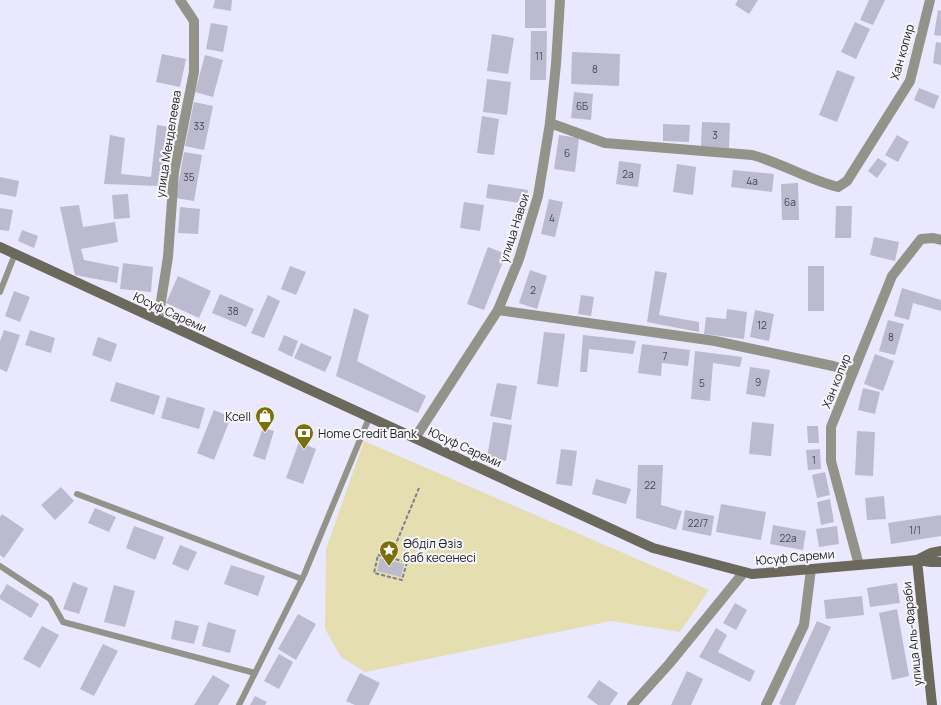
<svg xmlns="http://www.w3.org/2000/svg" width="941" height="705" font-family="Manrope,sans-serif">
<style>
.green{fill:#e5deb0}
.building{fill:#bbbacf}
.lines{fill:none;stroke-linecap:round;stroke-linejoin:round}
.path{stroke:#7f7f8d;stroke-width:2;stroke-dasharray:4 2;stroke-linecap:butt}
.lane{stroke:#949389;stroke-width:6}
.street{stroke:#949389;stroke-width:10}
.secondary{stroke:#6b695c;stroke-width:10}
.labels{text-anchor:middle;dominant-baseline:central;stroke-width:4;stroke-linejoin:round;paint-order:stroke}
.number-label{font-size:10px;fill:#484853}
.street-label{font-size:12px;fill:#22222a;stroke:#f7f7fb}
.poi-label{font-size:12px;fill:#22222a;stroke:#f7f7fb;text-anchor:start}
</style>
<rect width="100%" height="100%" fill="#e9e8fe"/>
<polygon class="green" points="364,441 709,590 680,632 611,621 365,672 341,657 325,629 326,549"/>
<g class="building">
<polygon points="215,0 232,0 231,11 213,8"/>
<rect x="525" y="0" width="21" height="28"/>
<polygon points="738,0 758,0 749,14 735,5"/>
<polygon points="869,0 885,0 873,25 860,20"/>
<polygon points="938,10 941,11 941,36 934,35"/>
<polygon points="855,22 870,29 856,59 841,52"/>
<polygon points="211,23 228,26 223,52 206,49"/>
<polygon points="531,31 547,31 546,80 530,80"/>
<polygon points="492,34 514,38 508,74 487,71"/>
<polygon points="936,42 941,43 941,65 933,63"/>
<polygon points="572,52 620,54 619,86 571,84"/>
<polygon points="162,54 186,59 180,87 156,82"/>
<polygon points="205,55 223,60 213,97 195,92"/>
<polygon points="837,70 855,77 837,122 819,115"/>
<polygon points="487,79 511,82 507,115 483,112"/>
<polygon points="919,88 939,96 934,109 914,100"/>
<polygon points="574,92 593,94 591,120 571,118"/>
<polygon points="194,102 213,106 204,150 185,146"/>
<polygon points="482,116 499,119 494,155 477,153"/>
<polygon points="702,122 730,123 729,148 701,146"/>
<polygon points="663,124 690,125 689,142 663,141"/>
<polygon points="157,125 170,127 160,186 104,184 110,135 125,138 121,174 151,177"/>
<polygon points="559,135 579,138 575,172 554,169"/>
<polygon points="897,135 909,142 898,162 885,155"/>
<polygon points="184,152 202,155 194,201 176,198"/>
<polygon points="878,158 887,164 877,178 868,171"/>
<polygon points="619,161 641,164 638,187 616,184"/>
<polygon points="677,164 696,167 693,195 673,192"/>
<polygon points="733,170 774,174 772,192 731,187"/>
<polygon points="0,177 19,181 16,197 0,194"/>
<polygon points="798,183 799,220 782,220 781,184"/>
<polygon points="488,184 528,190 526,204 486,198"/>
<polygon points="128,194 130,218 114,219 112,195"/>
<polygon points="549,199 563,202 555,237 541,234"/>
<polygon points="464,202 484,205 480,231 460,228"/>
<polygon points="79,205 83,227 115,222 118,242 81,249 84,260 119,267 117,283 75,275 60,207"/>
<polygon points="836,206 852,206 851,238 835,238"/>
<polygon points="180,207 200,209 198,234 178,233"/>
<polygon points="0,208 13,210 9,231 0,230"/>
<polygon points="22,230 38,236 34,248 18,241"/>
<polygon points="874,237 899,242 895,261 870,255"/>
<polygon points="488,247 506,254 484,310 467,304"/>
<polygon points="123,263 153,267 151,292 120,289"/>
<polygon points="290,266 306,272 296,295 281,289"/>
<rect x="808" y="266" width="16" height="45"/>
<polygon points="530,270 547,276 537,309 519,303"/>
<polygon points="655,271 667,273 659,315 699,322 699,332 647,322"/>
<polygon points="178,276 211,291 199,318 166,303"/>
<polygon points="902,288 941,300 941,311 913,303 909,320 894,316"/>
<polygon points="14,291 30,297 20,322 5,316"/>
<polygon points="220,294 254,309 246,327 212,313"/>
<polygon points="268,295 280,301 264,338 251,333"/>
<polygon points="581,295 594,297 591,316 578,314"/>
<polygon points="354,308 369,315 357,361 426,396 418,413 336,376"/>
<polygon points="727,309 747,312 744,339 704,334 706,317 726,319"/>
<polygon points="755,310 774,314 769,341 750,337"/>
<polygon points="888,320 904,324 895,355 879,351"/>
<polygon points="4,330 20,335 7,372 0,369 0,341"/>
<polygon points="30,330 55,338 51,353 25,345"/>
<polygon points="544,332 565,334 558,387 537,384"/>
<polygon points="284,335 298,341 292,357 278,350"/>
<polygon points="583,335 636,341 633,354 589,349 587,372 580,372"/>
<polygon points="98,337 117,344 111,362 92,355"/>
<polygon points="301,343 332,357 325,372 294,358"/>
<polygon points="642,344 690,350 688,366 662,363 661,376 638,373"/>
<polygon points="695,351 742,357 740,367 713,363 710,401 691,399"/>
<polygon points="875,354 894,361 883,391 864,384"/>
<polygon points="750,367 770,370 765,397 746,394"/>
<polygon points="116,382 160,396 154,415 110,401"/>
<polygon points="497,383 517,386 511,420 490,416"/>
<polygon points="863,388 880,392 875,414 858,410"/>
<polygon points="167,397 205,408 199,429 161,418"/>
<polygon points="214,410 231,417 214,460 197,453"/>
<polygon points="493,422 512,425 506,461 487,458"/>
<polygon points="752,422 774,424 771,456 749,454"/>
<polygon points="807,426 818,426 819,443 808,443"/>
<polygon points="263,428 274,431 265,460 253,456"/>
<polygon points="857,431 875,432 873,476 855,475"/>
<polygon points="299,442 316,449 303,484 286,478"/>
<polygon points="561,449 577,451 572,486 556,484"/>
<polygon points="820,449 821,469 808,470 806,450"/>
<polygon points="638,465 663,465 661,505 682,511 676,530 636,518"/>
<polygon points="825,472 830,495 817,498 812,475"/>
<polygon points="596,479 631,489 626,504 592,494"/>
<polygon points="61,487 74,501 55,520 41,505"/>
<polygon points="884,496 886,519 867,520 865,498"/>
<polygon points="830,499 834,522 821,525 817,502"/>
<polygon points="721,504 766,512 761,540 716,532"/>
<polygon points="95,508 116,517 109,532 88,523"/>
<polygon points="685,510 714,516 711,536 682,530"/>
<polygon points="2,514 24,529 4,558 0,555 0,517"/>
<polygon points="941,515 941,536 891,544 888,523"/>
<polygon points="773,525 806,531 803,550 770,544"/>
<polygon points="134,526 164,537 155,560 126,548"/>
<polygon points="837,526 839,544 819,547 816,529"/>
<polygon points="180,545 197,552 188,571 172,564"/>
<polygon points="380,558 404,564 401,577 377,571"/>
<polygon points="231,565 265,576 258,596 224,584"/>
<polygon points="73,582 88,588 79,614 63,609"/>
<polygon points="897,583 900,603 870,607 867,588"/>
<polygon points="7,584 39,604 31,618 0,599 0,596"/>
<polygon points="114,585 135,591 125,627 104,622"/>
<polygon points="862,596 864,615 826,619 824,600"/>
<polygon points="735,603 747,610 736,630 723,623"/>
<polygon points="897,609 909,676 892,680 879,613"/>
<polygon points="298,614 316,624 296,660 278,649"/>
<polygon points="175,620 199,626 194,644 171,639"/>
<polygon points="817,621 831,627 795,705 782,705 779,704"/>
<polygon points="208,622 236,630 230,653 202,646"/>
<polygon points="42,626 59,635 40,668 23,659"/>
<polygon points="716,628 727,635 718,652 755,671 750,682 699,657"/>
<polygon points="103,644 118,651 94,696 80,689"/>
<polygon points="279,654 293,662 279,689 264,681"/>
<polygon points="687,671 703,679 691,705 671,705"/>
<polygon points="360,673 380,683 369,705 355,705 346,701"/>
<polygon points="213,675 230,685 218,705 194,705"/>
<polygon points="599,680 618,693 610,705 598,705 587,697"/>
<polygon points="255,696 267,702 265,705 250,705"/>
</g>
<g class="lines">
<g class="path">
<polygon points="378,555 407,562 402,580 374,573"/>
<polyline points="390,558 419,488"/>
</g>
<g class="lane">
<polyline points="0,292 15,254"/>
<polyline points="77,494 302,579"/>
<polyline points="0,566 50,599 63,622 255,673"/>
<polyline points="239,705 304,575 369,418"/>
</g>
<g class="street">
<path d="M 550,123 L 605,143 L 752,155 C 782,163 809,180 838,187 L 847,181 L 910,81 L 930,0"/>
<polyline points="498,310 715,341 833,366 853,372"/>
<polyline points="158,320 168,257 174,172 194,72 194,21 180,0"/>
<polyline points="415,438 498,310 519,259 538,196 550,123 556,64 560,0"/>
<polyline points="859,565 831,461 831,427 892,276 921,239 933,238 941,240"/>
<polyline points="632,705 669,664 744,572"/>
<polyline points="766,705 804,625 811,569"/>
</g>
<g class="secondary">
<polyline points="0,247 653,548 752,574 917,560 932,705"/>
<polyline points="941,551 931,553 917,560 931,562 941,562"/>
</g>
</g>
<defs>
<symbol id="shop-pin" viewBox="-11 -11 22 30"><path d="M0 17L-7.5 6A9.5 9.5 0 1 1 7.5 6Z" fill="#7d6e0c" stroke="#f7f7fb"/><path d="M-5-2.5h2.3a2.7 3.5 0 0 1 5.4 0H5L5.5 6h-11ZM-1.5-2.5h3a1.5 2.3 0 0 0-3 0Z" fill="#fff"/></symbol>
<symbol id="bank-pin" viewBox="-11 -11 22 30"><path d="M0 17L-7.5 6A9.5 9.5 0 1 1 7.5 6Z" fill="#7d6e0c" stroke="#f7f7fb"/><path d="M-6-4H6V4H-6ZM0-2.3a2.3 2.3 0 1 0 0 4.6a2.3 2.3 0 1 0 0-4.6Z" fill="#fff"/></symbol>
<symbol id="sight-pin" viewBox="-11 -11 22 30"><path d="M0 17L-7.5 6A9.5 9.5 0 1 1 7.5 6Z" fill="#7d6e0c" stroke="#f7f7fb"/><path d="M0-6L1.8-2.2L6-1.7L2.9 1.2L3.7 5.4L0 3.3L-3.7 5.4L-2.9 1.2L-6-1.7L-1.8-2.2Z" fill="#fff"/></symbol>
</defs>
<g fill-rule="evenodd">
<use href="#shop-pin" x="254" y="405" width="22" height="30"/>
<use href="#bank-pin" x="293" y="422" width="22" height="30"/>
<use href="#sight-pin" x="378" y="539" width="22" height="30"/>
</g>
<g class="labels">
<g class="number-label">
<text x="539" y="56">11</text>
<text x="595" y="69">8</text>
<text x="582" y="106">6Б</text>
<text x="199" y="126">33</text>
<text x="715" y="135">3</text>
<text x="567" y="153">6</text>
<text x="628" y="174">2а</text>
<text x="189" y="177">35</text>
<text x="752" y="181">4а</text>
<text x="790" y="202">6а</text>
<text x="552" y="218">4</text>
<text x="533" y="290">2</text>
<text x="233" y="311">38</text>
<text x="762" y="325">12</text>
<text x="891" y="337">8</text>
<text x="665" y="356">7</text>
<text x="758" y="382">9</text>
<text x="702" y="383">5</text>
<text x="814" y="460">1</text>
<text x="650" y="485">22</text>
<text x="698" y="523">22/7</text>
<text x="915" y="530">1/1</text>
<text x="788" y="538">22а</text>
</g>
<g class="street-label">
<text transform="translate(902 52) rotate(-74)">Хан копир</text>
<text transform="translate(168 144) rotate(-81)">улица Менделеева</text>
<text transform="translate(514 228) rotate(-72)">улица Навои</text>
<text transform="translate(170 312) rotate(25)">Юсуф Сареми</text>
<text transform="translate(836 381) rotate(-68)">Хан копир</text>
<text transform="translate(465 447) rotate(25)">Юсуф Сареми</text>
<text transform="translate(795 557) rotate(-5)">Юсуф Сареми</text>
<text transform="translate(912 634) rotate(-96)">улица Аль-Фараби</text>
</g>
<g class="poi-label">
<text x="251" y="416" text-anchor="end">Kcell</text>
<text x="318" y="433">Home Credit Bank</text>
<text x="403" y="543">Әбділ Әзіз<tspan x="403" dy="14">баб кесенесі</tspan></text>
</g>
</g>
</svg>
